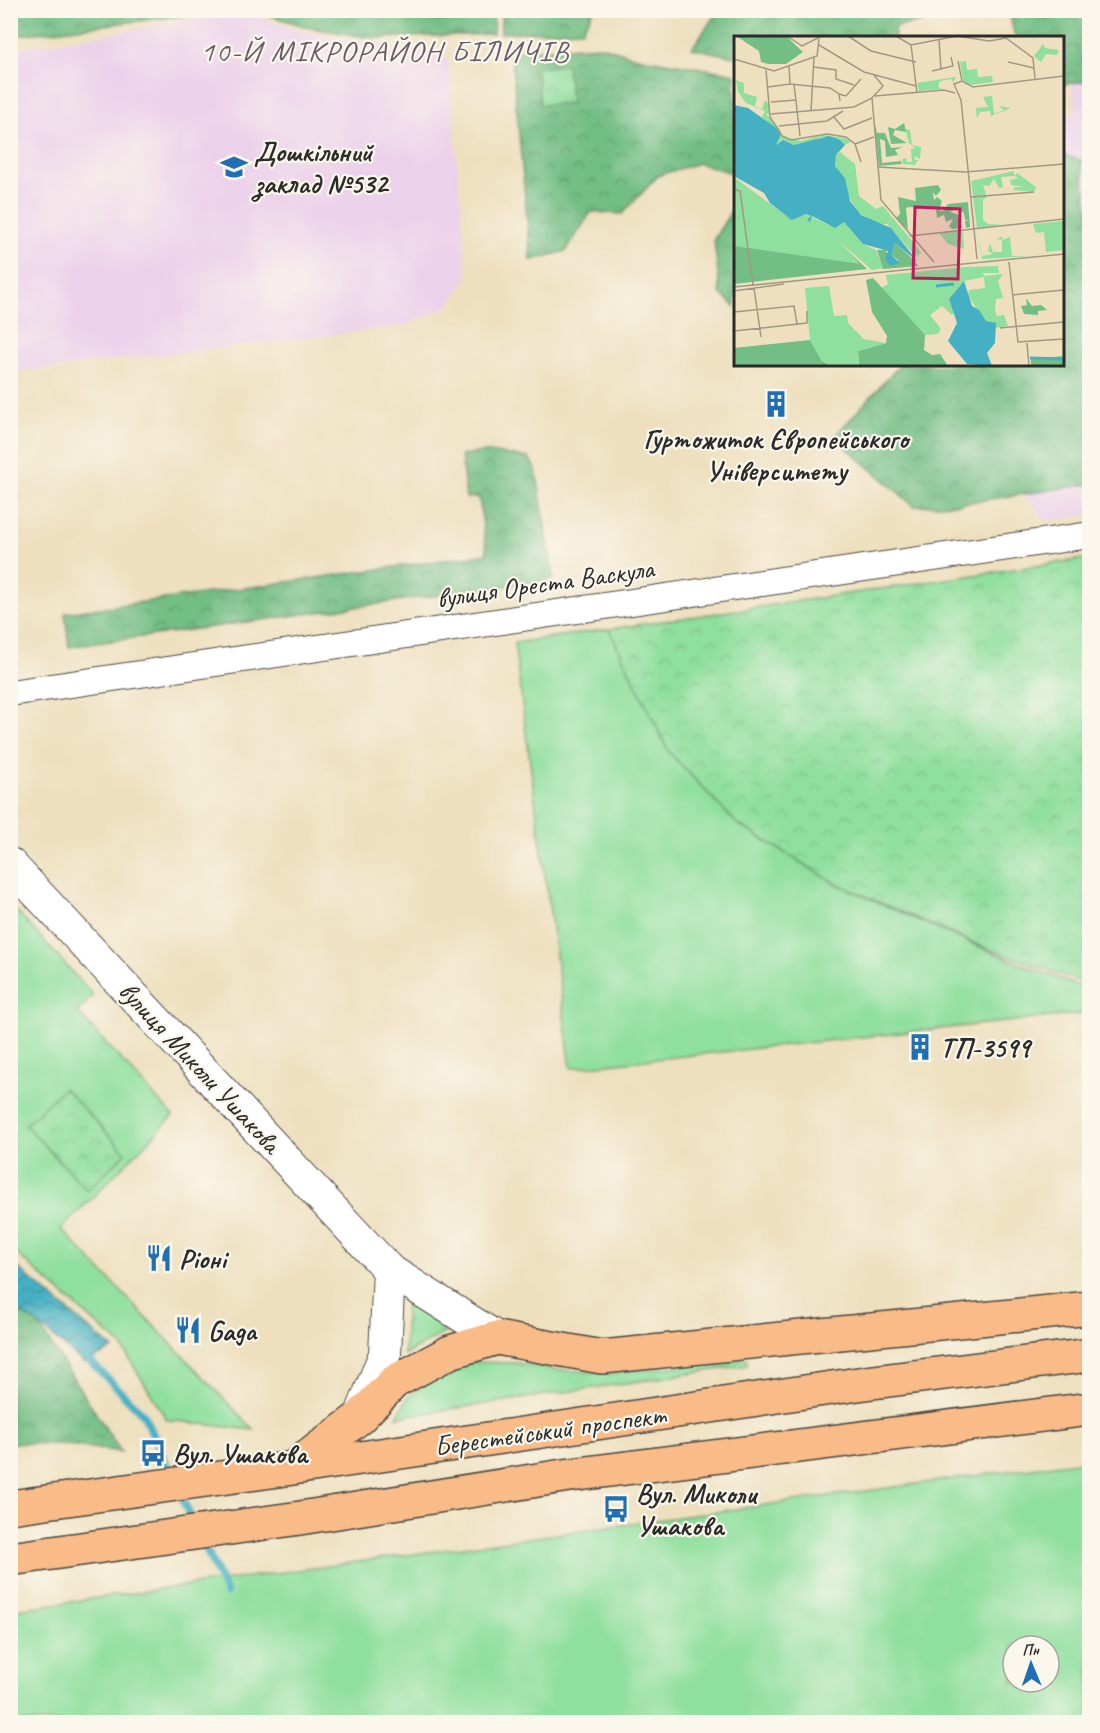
<svg xmlns="http://www.w3.org/2000/svg" width="1100" height="1733" font-family="Caveat,sans-serif">
<style>
.built{fill:#ecd1ea}
.green{fill:#8fdf9e;stroke:#5d8564;stroke-width:1.5;fill-rule:evenodd}
.forest{fill:url(#forest-crowns);stroke:#4f7458;stroke-width:1.5}
.park{fill:url(#park-crowns);stroke:#5d8564;stroke-width:1.5}
.water{fill:url(#water-waves);stroke:#386e77;stroke-width:1.5}
.lines{fill:none;stroke-linecap:round;stroke-linejoin:round}
.stream{stroke:#45b0c3;stroke-width:8}
.minor-casing{stroke:#484641;stroke-width:28}
.tertiary-casing{stroke:#484641;stroke-width:34}
.trunk-casing{stroke:#484641;stroke-width:36}
.minor{stroke:#fff;stroke-width:26}
.tertiary{stroke:#fff;stroke-width:32}
.trunk{stroke:#f9bc89;stroke-width:33}
.labels{text-anchor:middle;dominant-baseline:central;stroke-width:4.5;stroke-linejoin:round;paint-order:stroke}
.poi-label{font-size:28px;font-weight:bold;fill:#2b2b2b;stroke:#fbf7ec;text-anchor:start}
.street-label{font-size:28px;fill:#2b2b2b;stroke:#fbf7ec}
.neighbourhood-label{font-size:30px;letter-spacing:1.5px;fill:#685a68;stroke:#fbf7ec}
.inset-river{fill:none;stroke:#45b0c3;stroke-width:3}
.inset-road{fill:none;stroke:#a09884;stroke-width:1.5}
.view{fill:#c2185b;fill-opacity:0.15;stroke:#c2185b;stroke-width:3}
.inset-edge{fill:none;stroke:#2b2b2b;stroke-width:3}
</style>
<defs>
<pattern id="forest-crowns" width="20" height="18" patternUnits="userSpaceOnUse" patternTransform="scale(1.5)"><rect width="20" height="18" fill="#73be85"/><path d="M2 6a3 3 0 1 1 6 0M12 15a3 3 0 1 1 6 0" fill="none" stroke="#5f9b6d"/></pattern>
<pattern id="park-crowns" width="20" height="18" patternUnits="userSpaceOnUse" patternTransform="scale(1.5)"><rect width="20" height="18" fill="#8fdf9e"/><path d="M2 6a3 3 0 1 1 6 0M12 15a3 3 0 1 1 6 0" fill="none" stroke="#7cc088"/></pattern>
<pattern id="water-waves" width="16" height="10" patternUnits="userSpaceOnUse" patternTransform="scale(1.5)"><rect width="16" height="10" fill="#45b0c3"/><path d="M0 5q4-4 8 0t8 0" fill="none" stroke="#3a8f9f"/></pattern>
</defs>
<rect width="100%" height="100%" fill="#fbf7ec"/>
<filter id="ink" filterUnits="userSpaceOnUse"><feTurbulence type="fractalNoise" baseFrequency=".0167" numOctaves="2"/><feDisplacementMap in="SourceGraphic" scale="12" xChannelSelector="R" yChannelSelector="G"/><feConvolveMatrix kernelMatrix="1 2 1 2 8 2 1 2 1" color-interpolation-filters="sRGB"/></filter>
<filter id="wash" filterUnits="userSpaceOnUse"><feTurbulence type="fractalNoise" baseFrequency=".008" numOctaves="4" result="noise"/><feDisplacementMap in="SourceGraphic" scale="24" xChannelSelector="R" yChannelSelector="G"/><feGaussianBlur stdDeviation="1.35" result="paint"/><feColorMatrix in="noise" values="0 0 0 0 0 0 0 0 0 0 0 0 0 0 0 0 0 1.4 0 .05"/><feComposite in="paint" operator="in"/></filter>
<g filter="url(#wash)">
<rect width="100%" height="100%" fill="#eee0bf"/>
<g class="built">
<polygon points="243,11 287,27 338,39 378,44 448,58 467,276 449,306 404,326 11,373 11,50"/>
<polygon points="1061,11 1089,11 1089,515 1046,521 1026,497 1008,365 1062,364 1063,114 1076,112"/>
</g>
<g class="green">
<polygon points="609,629 669,752 736,823 835,883 942,931 1020,964 1089,990 1089,1013 571,1068 514,643"/>
<polygon points="11,905 93,995 77,1012 173,1116 61,1229 254,1430 167,1420 121,1345 11,1249"/>
<polygon points="406,1298 449,1330 404,1355"/>
<polygon points="747,1359 747,1365 397,1417 406,1400 438,1374 473,1362 516,1363 558,1370 613,1373"/>
<path d="M 1089,1460 L 1089,1722 L 11,1722 L 11,1610 ZM 1013,1646 L 1049,1646 L 1049,1682 L 1013,1682 Z"/>
</g>
<g class="forest">
<polygon points="11,10 223,10 223,11 11,36"/>
<polygon points="254,11 494,11 493,34 374,38 311,28"/>
<polygon points="501,11 501,10 593,11 582,30 501,33"/>
<polygon points="718,11 718,10 984,11 894,27 895,37 736,38 735,57 692,48"/>
<polygon points="1009,11 1089,11 1089,81 1063,84 1062,38 1015,37"/>
<polygon points="601,46 636,57 735,74 735,174 699,163 659,175 622,214 591,212 566,251 531,260 511,51"/>
<polygon points="1063,155 1081,160 1090,223 1089,484 957,504 914,506 834,437 900,365 1062,364"/>
<polygon points="735,205 735,307 720,293 714,239"/>
<polygon points="488,452 529,458 536,470 554,579 69,647 65,613 487,554 479,497 466,498 461,455"/>
<polygon points="10,1306 38,1324 121,1452 63,1444 11,1443"/>
</g>
<g class="park">
<polygon points="567,65 571,103 540,105 537,68"/>
<polygon points="1089,558 1089,985 978,945 835,883 736,823 669,752 609,629"/>
<polygon points="64,1088 126,1153 87,1190 25,1125"/>
</g>
<polygon class="water" points="10,1262 11,1262 113,1349 84,1363 38,1324 11,1306"/>
<g class="lines">
<g class="stream">
<polyline points="81,1352 144,1415 173,1478"/>
<polyline points="178,1489 195,1527"/>
<polyline points="201,1538 226,1593"/>
</g>
</g>
</g>
<g filter="url(#ink)">
<g class="lines">
<defs>
<polyline id="minor" points="10,693 1090,535"/>
<g id="tertiary">
<polyline points="10,864 389,1270 497,1338"/>
<polyline points="360,1417 385,1354 389,1270"/>
</g>
<g id="trunk">
<polyline points="297,1465 359,1418 394,1382 450,1352 497,1338 602,1357 1090,1308"/>
<polyline points="10,1507 293,1468 865,1383 1090,1355"/>
<polyline points="10,1559 300,1518 563,1476 1090,1409"/>
</g>
</defs>
<use href="#minor" class="minor-casing"/>
<use href="#tertiary" class="tertiary-casing"/>
<use href="#trunk" class="trunk-casing"/>
<use href="#minor" class="minor"/>
<use href="#tertiary" class="tertiary"/>
<use href="#trunk" class="trunk"/>
</g>
</g>
<defs>
<symbol id="school-bare" viewBox="-9 -9 18 18"><path d="M0-5L7-2L0 1L-7-2ZM-4 1L0 2.5L4 1V4Q0 6-4 4Z" fill="#1f6fb2" stroke="#fbf7ec" stroke-width="2.5" paint-order="stroke"/></symbol>
<symbol id="building-bare" viewBox="-9 -9 18 18"><path d="M-4-6H4V6H1V3H-1V6H-4ZM-2.5-4.3h1.7v1.8h-1.7ZM.8-4.3h1.7v1.8H.8ZM-2.5-1h1.7V.8h-1.7ZM.8-1h1.7V.8H.8Z" fill="#1f6fb2" stroke="#fbf7ec" stroke-width="2.5" paint-order="stroke"/></symbol>
<symbol id="restaurant-bare" viewBox="-9 -9 18 18"><path d="M-5-6h1v4h1v-4h1v4h1v-4h1v5L-1.5 .5V6h-2V.5L-5-1ZM5-6V6H3V1.5H1.5Q1.5-4 5-6Z" fill="#1f6fb2" stroke="#fbf7ec" stroke-width="2.5" paint-order="stroke"/></symbol>
<symbol id="bus-bare" viewBox="-9 -9 18 18"><path d="M-5-6H5V4H4V6H2V4H-2V6H-4V4H-5ZM-3.5-4V0h7V-4ZM-3.5 1.2v1.5H-2V1.2ZM2 1.2v1.5H3.5V1.2Z" fill="#1f6fb2" stroke="#fbf7ec" stroke-width="2.5" paint-order="stroke"/></symbol>
</defs>
<g fill-rule="evenodd">
<use href="#school-bare" x="215" y="148" width="38" height="38"/>
<use href="#building-bare" x="757" y="385" width="38" height="38"/>
<use href="#building-bare" x="901" y="1028" width="38" height="38"/>
<use href="#restaurant-bare" x="140" y="1239" width="38" height="38"/>
<use href="#restaurant-bare" x="169" y="1311" width="38" height="38"/>
<use href="#bus-bare" x="134" y="1434" width="38" height="38"/>
<use href="#bus-bare" x="597" y="1490" width="38" height="38"/>
</g>
<g class="labels">
<g class="poi-label">
<text x="254" y="151">Дошкільний<tspan x="254" dy="32">заклад №532</tspan></text>
<text x="776" y="438" text-anchor="middle">Гуртожиток Європейського<tspan x="776" dy="32">Університету</tspan></text>
<text x="940" y="1047">ТП-3599</text>
<text x="179" y="1258">Ріоні</text>
<text x="208" y="1330">Gaga</text>
<text x="173" y="1453">Вул. Ушакова</text>
<text x="636" y="1493">Вул. Миколи<tspan x="636" dy="32">Ушакова</tspan></text>
</g>
<g class="street-label">
<text transform="translate(545 583) rotate(-8)">вулиця Ореста Васкула</text>
<text transform="translate(200 1067) rotate(47)">вулиця Миколи Ушакова</text>
<text transform="translate(550 1430) rotate(-8)">Берестейський проспект</text>
</g>
<g class="neighbourhood-label">
<text x="385" y="51">10-Й МІКРОРАЙОН БІЛИЧІВ</text>
</g>
</g>
<g transform="translate(734 36)">
<rect width="330" height="330" fill="#eee0bf"/>
<path d="M 309,8 L 311,12 L 325,14 L 323,19 L 312,18 L 307,26 L 300,20 ZM 222,41 L 219,47 L 218,43 L 206,45 L 204,51 L 208,53 L 185,55 L 183,47 ZM 2,44 L 10,47 L 10,57 L 23,61 L 21,70 L 28,73 L 31,64 L 36,69 L 36,77 L 32,78 L 46,93 L 48,100 L 67,105 L 89,99 L 111,102 L 117,106 L 111,109 L 106,104 L 87,101 L 73,108 L 60,109 L 48,104 L 42,109 L 47,98 L 28,81 L 31,75 L 12,67 L 4,56 ZM 258,60 L 260,78 L 270,74 L 265,70 L 277,72 L 257,80 L 256,75 L 246,76 L 243,83 L 242,72 L 254,71 L 249,61 ZM 171,93 L 176,94 L 178,109 L 187,111 L 186,123 L 180,120 L 181,124 L 184,124 L 181,129 L 169,128 L 168,123 L 172,122 L 173,126 L 178,126 L 177,113 L 181,112 L 175,107 ZM 106,116 L 121,128 L 125,160 L 142,173 L 149,170 L 184,212 L 187,217 L 182,221 L 190,230 L 153,188 L 144,189 L 124,176 L 112,156 L 111,142 L 101,130 L 102,119 ZM 283,137 L 302,151 L 300,156 L 279,154 L 281,151 L 292,151 L 277,149 L 276,144 L 284,142 L 280,140 ZM 88,186 L 97,190 L 110,186 L 129,208 L 142,214 L 149,232 L 138,234 L 92,194 ZM 243,195 L 248,220 L 259,218 L 254,215 L 256,207 L 259,216 L 268,216 L 268,204 L 263,203 L 269,200 L 268,204 L 276,201 L 278,220 L 296,220 L 248,223 ZM 232,231 L 230,245 L 215,263 L 221,275 L 218,279 L 208,270 L 196,279 L 207,293 L 204,298 L 191,299 L 146,253 L 154,248 L 152,239 Z" fill="#8fdf9e"/>
<path d="M 2,0 L 52,0 L 69,16 L 52,28 L 34,28 L 27,26 L 25,15 ZM 140,84 L 143,97 L 151,97 L 157,112 L 169,111 L 161,114 L 164,119 L 152,121 L 151,105 L 146,103 L 148,127 L 167,125 L 168,128 L 145,130 ZM 170,87 L 172,96 L 161,94 L 159,99 L 173,107 L 157,108 L 154,91 L 161,93 ZM 0,142 L 58,184 L 88,186 L 92,194 L 133,233 L 0,248 ZM 204,149 L 207,154 L 202,160 L 199,156 L 200,164 L 203,161 L 208,165 L 205,174 L 209,175 L 214,168 L 234,166 L 236,191 L 232,192 L 231,185 L 235,184 L 231,184 L 230,177 L 222,173 L 216,176 L 225,179 L 228,192 L 218,193 L 215,190 L 219,183 L 212,186 L 210,179 L 203,182 L 202,173 L 175,171 L 172,172 L 174,194 L 162,182 L 166,178 L 164,161 L 182,165 L 181,152 ZM 161,207 L 181,225 L 184,230 L 149,233 L 143,214 L 152,214 L 154,222 L 165,225 L 158,219 ZM 139,242 L 191,299 L 190,314 L 198,319 L 206,318 L 214,330 L 125,330 L 124,315 L 152,307 L 153,300 L 138,276 L 132,244 ZM 292,262 L 298,270 L 307,269 L 313,274 L 304,275 L 304,279 L 290,278 L 287,270 L 293,269 ZM 76,304 L 88,325 L 98,330 L 0,330 L 0,312 ZM 330,320 L 330,330 L 297,330 L 297,323 Z" fill="#73be85"/>
<path d="M 232,25 L 233,34 L 243,33 L 244,41 L 258,40 L 259,46 L 236,49 L 229,44 L 226,26 ZM 280,135 L 280,140 L 267,141 L 269,151 L 265,152 L 260,143 L 255,150 L 249,149 L 253,162 L 249,163 L 249,184 L 254,188 L 270,189 L 243,192 L 237,145 ZM 0,141 L 57,184 L 72,178 L 88,186 L 126,228 L 0,210 ZM 330,185 L 329,214 L 312,216 L 310,196 L 302,197 L 299,188 ZM 229,195 L 230,213 L 214,208 L 205,197 ZM 264,230 L 265,237 L 249,237 L 250,240 L 269,238 L 264,245 L 269,262 L 262,263 L 261,274 L 263,280 L 270,279 L 274,290 L 261,292 L 249,283 L 234,259 L 235,254 L 251,252 L 250,241 L 230,245 L 232,231 ZM 95,250 L 100,280 L 113,279 L 114,287 L 130,303 L 152,307 L 124,315 L 125,330 L 98,330 L 88,325 L 76,304 L 71,252 Z" fill="#8fdf9e"/>
<path d="M 0,69 L 14,72 L 41,91 L 47,98 L 42,109 L 49,104 L 60,109 L 95,100 L 106,104 L 111,109 L 102,119 L 101,130 L 111,142 L 116,165 L 127,179 L 157,192 L 184,226 L 161,207 L 158,219 L 165,227 L 156,230 L 151,223 L 154,215 L 129,208 L 110,186 L 101,192 L 78,180 L 76,186 L 73,184 L 77,180 L 72,178 L 58,184 L 36,167 L 30,157 L 0,140 ZM 230,245 L 238,270 L 245,274 L 252,285 L 262,287 L 261,307 L 253,317 L 258,330 L 233,328 L 214,305 L 223,287 L 215,263 Z" fill="#45b0c3"/>
<path class="inset-river" d="M 202,250 L 220,248M 296,322 L 330,323"/>
<path class="inset-road" d="M 53,0 L 68,10 L 88,0M 114,0 L 137,15 L 182,26M 162,0 L 177,9 L 223,0 L 255,5 L 272,2 L 299,22 L 301,43M 205,4 L 207,34M 85,9 L 130,36 L 182,50M 177,9 L 183,57M 0,23 L 40,35 L 83,20 L 85,3M 224,25 L 228,45M 274,26 L 300,32M 55,30 L 56,48M 80,31 L 102,34 L 102,43 L 120,49M 32,34 L 36,81 L 48,100 L 57,104 L 93,98 L 112,101 L 121,108 L 127,126M 198,35 L 219,30 L 217,21M 60,48 L 66,100M 34,51 L 56,48 L 96,52 L 105,58 L 106,65M 105,58 L 112,60 L 127,43M 141,60 L 210,54 L 221,57M 138,62 L 147,164 L 200,226M 37,66 L 62,64M 77,75 L 80,21M 37,78 L 120,71 L 138,62 L 149,50 L 140,39M 99,80 L 110,93 L 138,82M 45,90 L 93,85 L 109,75M 121,108 L 140,101M 143,131 L 231,136 L 330,128M 0,153 L 6,155 L 19,249M 237,161 L 300,156M 176,200 L 330,183M 243,223 L 227,64 L 220,48 L 228,45 L 239,51 L 330,40M 275,226 L 284,306 L 330,303M 0,251 L 330,218M 20,252 L 27,301M 0,255 L 50,248M 278,259 L 330,254M 0,276 L 60,270 L 63,288M 266,292 L 330,286M 0,295 L 73,287 L 73,275M 293,307 L 295,330"/>
<path class="view" d="M 181,171 L 226,173 L 224,243 L 179,242 Z"/>
<rect width="330" height="330" class="inset-edge"/>
</g>
<rect width="1100" height="1733" fill="none" stroke="#fbf7ec" stroke-width="36"/>
<g transform="translate(1031 1664) rotate(358)"><circle r="28" fill="#fbf7ec" stroke="#a8a59f" stroke-width="1.5"/>
<path d="M0-4.5L10 22L0 15L-10 22Z" fill="#1f6fb2"/>
<text y="-9" font-size="16" font-weight="bold" text-anchor="middle" fill="#2b2b2b">Пн</text>
</g>
</svg>
